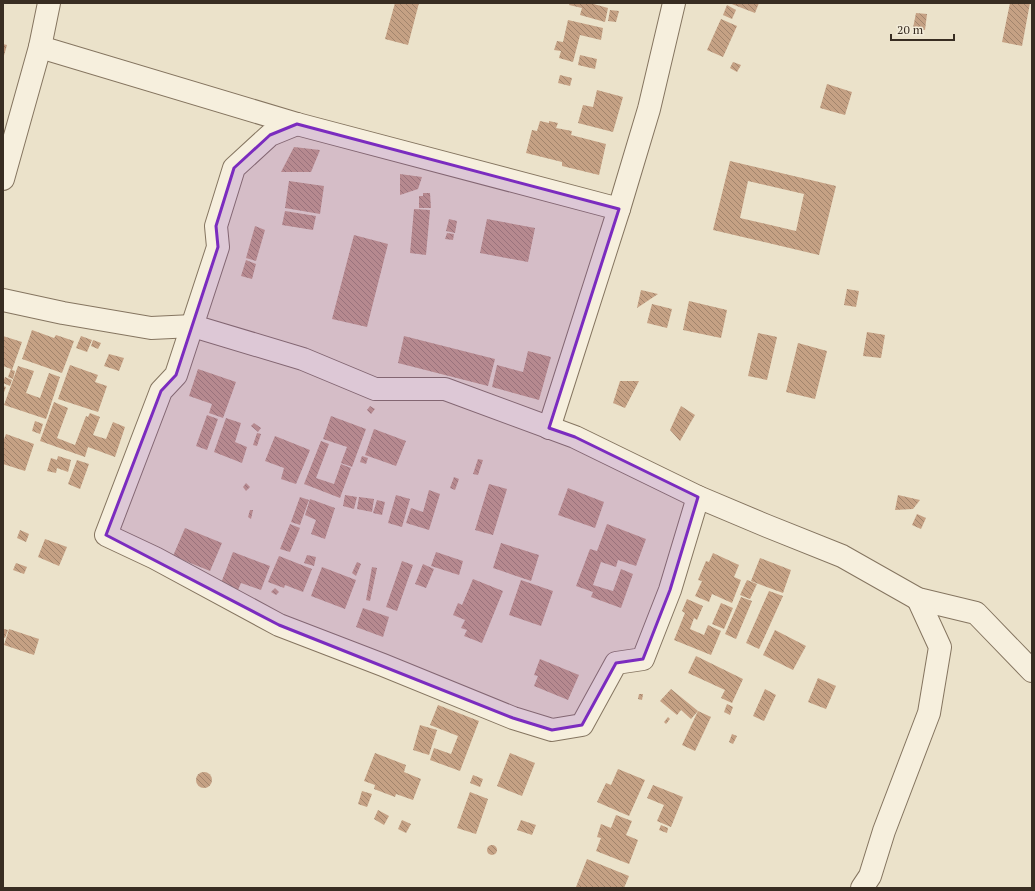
<svg xmlns="http://www.w3.org/2000/svg" width="1035" height="891" font-family="'PT Serif',serif">
<style>
.building{fill:url(#building-back-hatch);fill-rule:evenodd}
.lines{fill:none;stroke-linecap:round;stroke-linejoin:round}
.minor-casing{stroke:#857560;stroke-width:24}
.minor{stroke:#f6efdd;stroke-width:22}
.marked{fill:#7b2cbf;fill-opacity:0.2;stroke:#7b2cbf;stroke-width:3;stroke-linejoin:round}
</style>
<defs>
<pattern id="building-back-hatch" width="6" height="6" patternUnits="userSpaceOnUse"><rect width="6" height="6" fill="#c5a184"/><path d="M-1 5l2 2M0 0l6 6M5-1l2 2" fill="none" stroke="#a1846c"/></pattern>
</defs>
<rect width="100%" height="100%" fill="#ebe2ca"/>
<g class="building">
<polygon points="395,3 419,3 408,45 385,39"/>
<polygon points="570,3 590,3 608,8 605,22 580,15 582,8 569,5"/>
<polygon points="729,3 759,3 755,13"/>
<polygon points="1010,3 1030,3 1022,46 1002,42"/>
<polygon points="727,5 736,10 732,19 723,15"/>
<polygon points="610,10 619,11 616,22 608,21"/>
<polygon points="916,13 927,14 925,30 913,28"/>
<polygon points="721,19 737,26 723,57 707,50"/>
<polygon points="568,20 603,28 601,40 580,35 573,62 559,58 561,51 554,50 557,41 563,42"/>
<polygon points="3,44 7,45 3,59"/>
<polygon points="580,55 597,59 595,69 578,65"/>
<polygon points="733,62 741,65 737,72 730,68"/>
<polygon points="560,75 572,78 570,86 558,83"/>
<polygon points="827,84 852,92 845,115 820,108"/>
<polygon points="597,90 623,97 613,132 578,123 583,105 593,107"/>
<polygon points="540,121 549,123 549,121 558,123 556,128 572,131 571,135 606,144 599,175 562,166 562,162 526,153 532,130 537,131"/>
<polygon points="294,147 320,150 311,172 281,172"/>
<path d="M 730,161 L 836,186 L 819,255 L 713,230 ZM 748,181 L 804,194 L 796,231 L 740,218 Z"/>
<polygon points="400,174 422,177 418,189 400,195"/>
<polygon points="289,181 324,186 320,214 285,208"/>
<polygon points="423,193 430,193 431,208 419,208 419,196 423,196"/>
<polygon points="414,209 430,210 426,255 410,253"/>
<polygon points="285,211 316,216 313,230 282,225"/>
<polygon points="449,219 457,221 455,233 446,231"/>
<polygon points="487,219 535,228 528,262 480,253"/>
<polygon points="255,226 265,230 256,261 246,258"/>
<polygon points="447,233 454,234 453,240 445,239"/>
<polygon points="354,235 388,244 367,327 332,319"/>
<polygon points="246,260 256,264 252,279 241,276"/>
<polygon points="847,289 859,291 856,307 844,305"/>
<polygon points="641,290 658,294 637,308"/>
<polygon points="689,301 727,310 721,338 683,330"/>
<polygon points="652,304 672,309 667,328 647,323"/>
<polygon points="32,330 54,338 56,335 74,341 62,373 22,359"/>
<polygon points="867,332 885,335 881,358 863,356"/>
<polygon points="758,333 777,337 767,380 748,376"/>
<polygon points="3,336 22,342 12,370 15,371 13,379 8,377 11,369 3,366"/>
<polygon points="81,336 92,340 87,352 76,348"/>
<polygon points="404,336 495,359 488,386 398,363"/>
<polygon points="93,340 101,343 98,349 91,346"/>
<polygon points="798,343 827,351 815,399 786,392"/>
<polygon points="528,351 551,357 539,400 492,387 497,365 523,372"/>
<polygon points="109,354 124,358 119,371 104,366"/>
<polygon points="70,365 98,375 95,382 107,386 98,412 58,399"/>
<polygon points="18,366 34,371 26,393 40,398 49,373 60,377 46,419 4,405"/>
<polygon points="198,369 236,382 223,418 209,413 212,404 189,396"/>
<polygon points="5,377 12,380 10,386 3,383"/>
<polygon points="620,381 639,381 625,408 613,403"/>
<polygon points="3,386 6,387 3,395"/>
<polygon points="54,402 68,408 57,438 75,445 86,416 88,417 90,413 100,417 93,435 106,439 113,422 125,427 115,457 88,447 85,457 40,441"/>
<polygon points="370,406 375,409 371,414 367,410"/>
<polygon points="681,406 695,415 680,441 670,430"/>
<polygon points="207,415 218,419 207,450 196,446"/>
<polygon points="331,416 366,429 352,467 341,463 347,447 323,439"/>
<polygon points="226,418 241,423 235,442 247,447 242,463 214,452"/>
<polygon points="35,421 43,424 40,434 32,431"/>
<polygon points="254,423 261,428 258,432 251,426"/>
<polygon points="374,429 406,441 396,466 365,455"/>
<polygon points="257,433 261,434 257,446 253,445"/>
<polygon points="6,434 34,444 25,471 3,464 3,442"/>
<polygon points="275,436 310,450 296,484 281,479 284,468 265,461"/>
<polygon points="321,441 329,444 316,478 334,484 341,464 351,468 340,498 304,484"/>
<polygon points="58,456 71,460 68,472 57,468 56,473 47,471 51,458 57,460"/>
<polygon points="362,456 368,458 366,464 360,462"/>
<polygon points="478,459 483,460 478,475 473,474"/>
<polygon points="77,460 89,464 80,489 68,484"/>
<polygon points="454,477 459,479 455,490 450,488"/>
<polygon points="246,483 250,487 246,491 243,487"/>
<polygon points="489,484 507,489 493,535 475,530"/>
<polygon points="568,488 604,502 595,528 558,515"/>
<polygon points="429,490 440,494 429,530 406,523 411,508 423,512"/>
<polygon points="345,495 357,497 354,509 343,506"/>
<polygon points="396,495 410,499 402,527 388,523"/>
<polygon points="898,495 920,500 913,509 895,510"/>
<polygon points="300,497 309,500 300,525 291,522"/>
<polygon points="359,497 374,499 372,512 357,509"/>
<polygon points="310,499 335,508 325,539 311,534 316,520 305,515"/>
<polygon points="377,500 385,502 382,515 373,513"/>
<polygon points="250,510 253,510 251,519 248,517"/>
<polygon points="917,514 926,518 921,529 912,525"/>
<polygon points="290,524 300,528 290,552 280,549"/>
<polygon points="607,524 646,539 636,566 618,560 616,567 601,562 593,585 613,591 621,569 633,574 621,608 591,597 593,592 576,586 590,549 597,551"/>
<polygon points="185,528 222,543 210,571 173,556"/>
<polygon points="20,530 29,534 26,542 17,538"/>
<polygon points="45,539 67,547 59,566 38,557"/>
<polygon points="501,543 539,555 531,581 493,568"/>
<polygon points="233,552 270,566 261,590 241,583 238,590 221,583"/>
<polygon points="436,552 463,561 459,575 431,566"/>
<polygon points="713,553 739,565 734,577 741,580 732,603 712,594 709,602 695,596 702,581 698,580 706,561 709,562"/>
<polygon points="307,555 316,557 314,566 304,563"/>
<polygon points="279,556 312,569 303,592 285,585 284,588 268,582"/>
<polygon points="760,558 791,570 783,593 751,581"/>
<polygon points="402,561 413,565 397,611 386,607"/>
<polygon points="357,562 361,564 356,576 352,573"/>
<polygon points="16,563 27,567 24,574 13,570"/>
<polygon points="423,564 434,569 426,588 415,584"/>
<polygon points="322,567 356,580 345,609 311,596"/>
<polygon points="372,567 377,568 370,601 366,600"/>
<polygon points="473,579 503,591 482,643 464,636 467,630 461,628 465,620 453,615 458,603 462,605"/>
<polygon points="521,580 553,591 541,626 509,615"/>
<polygon points="747,580 757,584 750,599 740,595"/>
<polygon points="275,588 279,592 276,595 271,592"/>
<polygon points="769,591 783,596 759,649 746,643"/>
<polygon points="741,597 752,601 736,639 725,634"/>
<polygon points="687,599 703,606 697,620 694,618 690,629 704,635 708,625 721,631 711,655 674,640 685,613 682,611"/>
<polygon points="721,603 733,608 724,629 712,624"/>
<polygon points="363,608 389,617 383,637 356,627"/>
<polygon points="4,629 8,630 5,638 3,637"/>
<polygon points="9,629 39,639 34,655 4,645"/>
<polygon points="775,630 806,646 793,670 763,655"/>
<polygon points="696,656 743,679 732,703 721,698 725,690 688,673"/>
<polygon points="540,659 579,675 568,700 534,686 538,676 534,675"/>
<polygon points="818,678 836,686 826,709 808,702"/>
<polygon points="671,689 698,711 691,719 681,710 677,715 660,701"/>
<polygon points="765,689 776,695 764,721 753,716"/>
<polygon points="639,694 643,694 642,700 638,699"/>
<polygon points="727,704 733,707 730,715 724,712"/>
<polygon points="438,705 479,721 460,771 430,760 434,748 451,754 458,736 430,725"/>
<polygon points="698,711 711,717 695,751 682,745"/>
<polygon points="668,717 670,719 666,724 664,722"/>
<polygon points="420,725 437,730 429,755 413,750"/>
<polygon points="732,734 737,736 733,744 729,742"/>
<polygon points="375,753 406,765 404,772 421,779 413,800 396,794 395,797 374,789 375,785 364,781"/>
<polygon points="510,753 535,763 522,796 497,786"/>
<polygon points="618,769 645,780 629,816 597,802 606,783 611,785"/>
<circle cx="204" cy="780" r="8"/>
<polygon points="473,775 483,779 480,787 470,783"/>
<polygon points="653,785 683,797 671,827 657,821 664,805 647,798"/>
<polygon points="362,791 372,794 367,807 358,804"/>
<polygon points="470,792 488,799 476,834 457,828"/>
<polygon points="378,810 389,816 384,825 374,819"/>
<polygon points="616,815 632,821 626,835 638,840 629,864 596,851 601,838 597,837 601,824 611,828"/>
<polygon points="402,820 411,824 406,833 398,829"/>
<polygon points="521,820 536,825 532,835 517,830"/>
<polygon points="661,825 668,828 667,833 659,830"/>
<circle cx="492" cy="850" r="5"/>
<polygon points="587,859 629,876 624,888 576,887"/>
</g>
<g class="lines">
<defs>
<g id="minor">
<polyline points="40,47 297,124 619,209"/>
<polyline points="297,124 270,135 234,168 216,226 218,247 176,375 161,391 106,535 155,558 279,625 383,665 513,718 552,730 582,725 616,663 643,659 670,590 698,497"/>
<polyline points="3,179 40,47 49,3"/>
<polyline points="3,300 63,313 151,328 193,326 303,359 375,389 445,389 575,437 698,497 767,526 842,556 918,599 976,613 1032,671"/>
<polyline points="549,428 619,209 649,109 674,3"/>
<polyline points="862,888 870,876 884,831 929,713 940,647 918,599"/>
</g>
</defs>
<use href="#minor" class="minor-casing"/>
<use href="#minor" class="minor"/>
</g>
<path class="marked" d="M 297,124 L 619,209 L 549,428 L 575,437 L 698,497 L 670,590 L 643,659 L 616,663 L 582,725 L 552,730 L 513,718 L 279,625 L 106,535 L 161,391 L 176,375 L 218,247 L 216,226 L 234,168 L 270,135 Z"/>
<rect width="1035" height="891" fill="none" stroke="#382d22" stroke-width="8"/>
<path d="M891 34v6h63v-6" fill="none" stroke="#382d22" stroke-width="2"/>
<text x="897" y="34" font-size="12" fill="#382d22" stroke="#f3ecd9" stroke-width="3" paint-order="stroke">20 m</text>
</svg>
